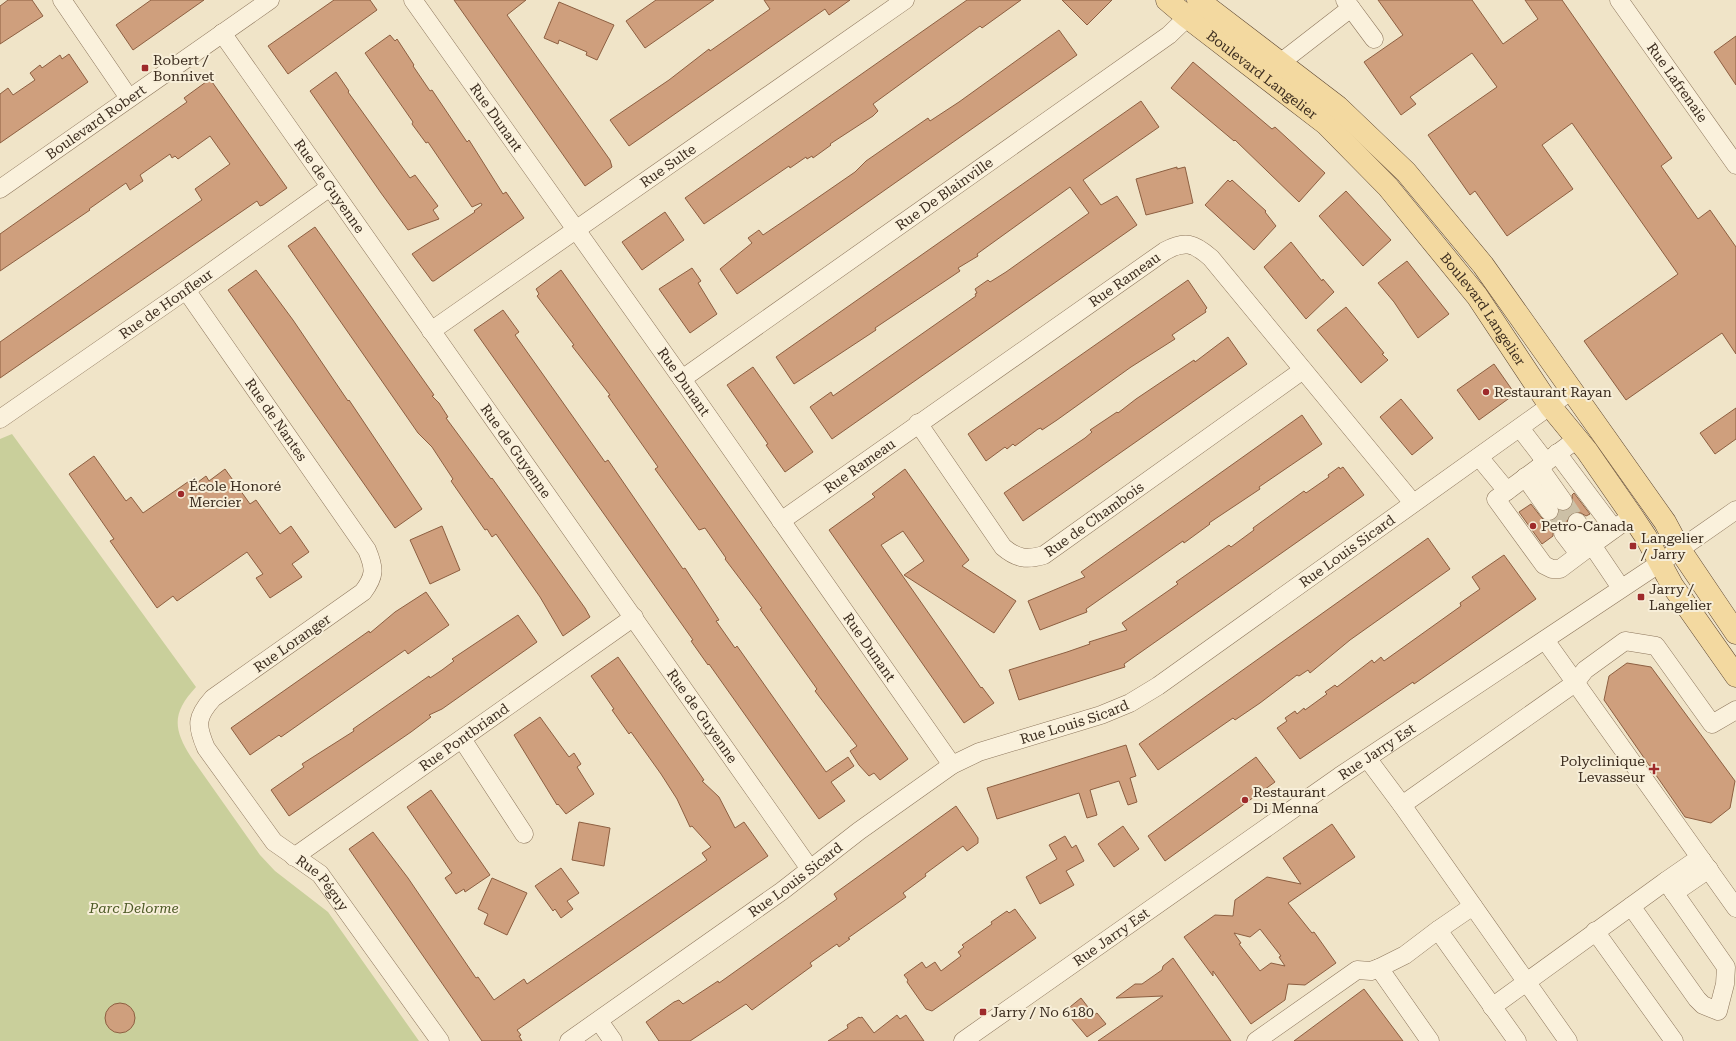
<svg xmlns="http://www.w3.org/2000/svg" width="1736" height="1041" font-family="'Roboto Serif',serif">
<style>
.green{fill:#c9cf9b}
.building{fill:#cf9f7d;stroke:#8d5f41;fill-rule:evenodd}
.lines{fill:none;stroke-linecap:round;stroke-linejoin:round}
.minor-tunnel{stroke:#ccc0a6;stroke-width:18;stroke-dasharray:18 9;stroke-linecap:butt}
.minor-casing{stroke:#8d765c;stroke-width:19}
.major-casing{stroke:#5b4430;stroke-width:23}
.minor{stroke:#faf1dc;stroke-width:18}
.major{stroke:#f3d9a0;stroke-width:22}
.poi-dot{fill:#9e2a2b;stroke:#f7eed8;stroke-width:1.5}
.labels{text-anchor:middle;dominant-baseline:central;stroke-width:4;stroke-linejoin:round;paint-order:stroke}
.poi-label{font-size:14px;fill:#3d2e20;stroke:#f7eed8;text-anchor:start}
.street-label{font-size:14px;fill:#3d2e20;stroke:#f7eed8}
.park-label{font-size:14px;font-style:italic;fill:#4d5a26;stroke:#f7eed8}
</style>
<rect width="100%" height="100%" fill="#f0e4c8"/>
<path class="green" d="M 12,434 L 196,687 C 173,712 172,727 191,757 L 260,855 L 275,871 L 328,912 L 419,1041 L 0,1041 L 0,439 Z"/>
<g class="building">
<polygon points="8,0 32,0 43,16 0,44 0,6"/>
<polygon points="151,0 204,0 133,50 116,25"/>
<polygon points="334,0 370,0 377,10 288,74 268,46"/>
<polygon points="454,0 526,0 507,15 610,160 612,167 585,186"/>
<polygon points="656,0 714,0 645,48 626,21"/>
<polygon points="764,0 850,0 829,15 825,9 629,146 610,120 669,80 709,49 710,51 770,9"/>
<polygon points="967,0 1021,0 982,28 980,26 873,104 878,111 873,116 830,144 831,145 813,158 812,156 807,159 806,157 790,168 789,166 704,224 685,198"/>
<polygon points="1062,0 1112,0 1087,25"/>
<polygon points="1378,0 1472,0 1503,44 1538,19 1525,0 1562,0 1672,158 1661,166 1698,219 1710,210 1736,247 1736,354 1722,333 1626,400 1584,341 1678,274 1572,123 1542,145 1573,189 1507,236 1475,191 1470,195 1428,135 1497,87 1472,53 1410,97 1416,104 1401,115 1364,62 1403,35"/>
<polygon points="559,2 614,25 597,60 586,55 587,52 559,40 558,44 544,38"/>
<polygon points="1059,30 1077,55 737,294 720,269 752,243 748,238 759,230 763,235 797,212 855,172 866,161 928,118 930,121 959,102"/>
<polygon points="390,35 395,41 397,39 414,65 413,66 430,91 432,90 467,142 469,140 503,194 506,192 524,218 434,281 432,281 412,254 475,212 474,211 482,205 481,203 472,207 428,142 426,143 412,124 413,122 365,53"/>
<polygon points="1736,36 1736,85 1714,52"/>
<polygon points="69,54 88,82 0,143 0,94 8,88 13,95 35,80 30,73 40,65 42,68 60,55 62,59"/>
<polygon points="1193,62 1272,129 1275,127 1325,173 1299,202 1235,140 1234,141 1171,88"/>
<polygon points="336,72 349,91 348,92 410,178 415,175 438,206 433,210 439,219 408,230 381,193 310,91"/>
<polygon points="210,79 287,188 263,205 260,206 257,201 0,378 0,342 202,200 195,189 230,164 210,136 178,159 175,156 172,158 170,154 140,175 143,181 130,190 126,183 89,209 90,210 0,271 0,234 187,102 184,98"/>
<polygon points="1141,101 1159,127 1083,180 1101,205 1117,196 1137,225 832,439 810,407 831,392 833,396 846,387 976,296 975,294 977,293 975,289 988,280 990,282 1006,272 1089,213 1070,187 977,254 978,256 958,268 960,271 875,328 876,330 794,384 776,357"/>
<polygon points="1177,167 1177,169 1185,167 1193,203 1146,215 1136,179"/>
<polygon points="1228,180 1230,182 1232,180 1266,211 1265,212 1276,226 1254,250 1205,205"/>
<polygon points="1346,191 1391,240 1363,266 1319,216"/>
<polygon points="665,212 684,240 642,270 622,242"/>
<polygon points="315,227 434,395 432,396 439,403 448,417 446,418 491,479 492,478 585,608 590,617 563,636 540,597 496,534 492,537 487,529 485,530 451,481 453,479 432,447 418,433 288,246"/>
<polygon points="1291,242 1322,281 1323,279 1334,292 1306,319 1264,267"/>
<polygon points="1407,261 1449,314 1418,338 1394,302 1378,283"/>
<polygon points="692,268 701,281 698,283 717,314 690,333 659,289"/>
<polygon points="256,270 293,320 348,401 349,400 422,509 395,528 228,290"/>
<polygon points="561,270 908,759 880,780 874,773 869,776 859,765 850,751 857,746 815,691 817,689 760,609 762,608 725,559 726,558 705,528 699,530 655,469 658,467 608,396 610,395 572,346 574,345 537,296 539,294 536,289"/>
<polygon points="1188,280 1207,308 1205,310 1206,312 1172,335 1175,339 1131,367 1057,420 1042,430 1041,428 1038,429 1015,446 1013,444 1007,449 1005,447 986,461 968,434"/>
<polygon points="1346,307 1384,353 1382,354 1388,360 1361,383 1317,330"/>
<polygon points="503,310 519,332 515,335 605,462 608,460 683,569 685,568 719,620 716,621 735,648 737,646 826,772 848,757 854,766 831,782 845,801 819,819 709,664 708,665 691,641 693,640 474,330"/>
<polygon points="1228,337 1247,364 1023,521 1004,493 1085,438 1092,432 1090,430 1117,412 1118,413 1136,399 1194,360 1195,362"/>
<polygon points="1494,364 1515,394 1479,420 1457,390"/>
<polygon points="753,367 813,452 785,472 766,445 768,444 727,385"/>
<polygon points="1401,399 1433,438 1412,455 1380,417"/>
<polygon points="1736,408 1736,439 1715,454 1700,433"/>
<polygon points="1302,415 1322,444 1259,487 1260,489 1209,523 1210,524 1184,543 1183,541 1086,609 1087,612 1040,630 1028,601 1085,577 1081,572"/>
<polygon points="94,456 126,501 131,497 143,513 195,477 198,482 206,476 209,481 225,469 250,504 256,500 280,534 291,526 309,552 292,564 302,577 270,598 256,578 263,574 247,552 177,601 173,596 157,608 110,541 114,539 69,474"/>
<polygon points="1339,467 1340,469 1343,467 1364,495 1124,664 1125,667 1019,700 1009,670 1067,652 1090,644 1089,642 1127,630 1122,623 1178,584 1176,582 1229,545 1231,547 1254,530 1253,528 1304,491 1306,493 1329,477 1328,475"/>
<polygon points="905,469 969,560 962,566 1016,601 994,633 904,575 924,561 903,531 881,545 981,688 982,687 994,703 964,723 829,530 875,497 872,494"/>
<polygon points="1574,493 1590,514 1586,516 1581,513 1572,513 1568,518 1567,523 1556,525 1553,529 1553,536 1542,544 1519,512 1531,504 1541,517 1545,521 1550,521 1555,519 1559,511 1569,509 1573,505 1572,495"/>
<polygon points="442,526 460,570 430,584 410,540"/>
<polygon points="1428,538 1450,569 1350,640 1310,673 1308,670 1299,676 1297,675 1260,703 1235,720 1233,718 1158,770 1139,744"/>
<polygon points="1504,555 1536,599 1414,684 1413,682 1300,759 1277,728 1287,721 1285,718 1295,711 1297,714 1304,708 1305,710 1327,694 1325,692 1335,685 1337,687 1372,660 1374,663 1381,657 1384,661 1461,606 1460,603 1480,589 1472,577"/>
<polygon points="426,592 449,625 408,654 405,650 281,737 279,735 250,755 231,728 369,631 370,633 395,612"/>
<polygon points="518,615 537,642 442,709 429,715 431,717 411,732 289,816 271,790 304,767 302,764 354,731 353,729 429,676 430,678 442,670 454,661 452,659"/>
<polygon points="618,657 704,780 702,781 719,797 735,828 744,822 768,856 517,1030 521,1035 519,1036 522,1041 482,1041 349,849 373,832 408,878 476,978 478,977 494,1000 524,979 527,984 694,869 707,860 702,853 711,847 692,826 690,827 677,799 661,774 631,732 629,734 612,710 614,709 591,676"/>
<polygon points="1627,663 1651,667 1735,781 1730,808 1711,823 1685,817 1604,700 1609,676"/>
<polygon points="540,717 569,757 574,753 581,764 577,767 594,794 566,814 558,804 557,805 514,735"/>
<polygon points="1126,745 1136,776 1130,778 1137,802 1128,805 1119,781 1090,790 1097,815 1087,818 1079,793 997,819 987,788"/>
<polygon points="1256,757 1275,782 1165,861 1148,836"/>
<polygon points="431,790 490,875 465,892 464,889 456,894 445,878 452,873 407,807"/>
<polygon points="956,806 978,838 978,843 967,851 963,846 925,874 926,876 903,893 906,897 848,938 850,939 839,947 837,944 810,963 812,966 752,1010 746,1004 690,1041 659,1041 646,1022 674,1002 679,1000 683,1004 718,981 719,983 837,899 834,894"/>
<polygon points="579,822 610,828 604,866 572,860"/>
<path d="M 1332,824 L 1355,857 L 1288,903 L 1312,933 L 1314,932 L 1336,963 L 1305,985 L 1288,984 L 1285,1000 L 1251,1024 L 1213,971 L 1213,976 L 1184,937 L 1215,915 L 1233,916 L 1235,900 L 1267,877 L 1301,884 L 1283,858 ZM 1260,929 L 1281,956 L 1279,957 L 1285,966 L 1271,963 L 1260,971 L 1239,944 L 1241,943 L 1234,933 L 1250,937 Z"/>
<polygon points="1123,826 1139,849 1114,867 1098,844"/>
<polygon points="1065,836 1072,848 1076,845 1084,861 1066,871 1074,885 1040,904 1026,877 1057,859 1049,845"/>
<polygon points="561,868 579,893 567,901 573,909 561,918 555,909 553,911 535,886"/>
<polygon points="492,878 527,893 507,935 484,924 488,914 478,909"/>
<polygon points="1015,909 1036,938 932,1011 926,1009 907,982 908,980 904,975 922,962 926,968 935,962 941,971 961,956 958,952 964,947 962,945 992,924 991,922 1007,911 1009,913"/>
<polygon points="1173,958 1231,1041 1098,1041 1163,996 1116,998 1135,984 1142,984 1162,970 1163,966"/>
<polygon points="1364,989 1403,1041 1294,1041"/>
<polygon points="1081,998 1094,1015 1097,1013 1106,1024 1087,1037 1065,1011"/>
<circle cx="120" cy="1018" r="15"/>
<polygon points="897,1015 900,1019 906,1015 924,1041 828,1041 848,1028 847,1025 859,1017 860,1018 862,1017 874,1033"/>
</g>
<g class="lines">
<g class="minor-tunnel">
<polyline points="1563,501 1577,522"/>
<polyline points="1549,511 1563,533"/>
</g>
<defs>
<g id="minor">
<polyline points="62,0 129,98"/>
<path id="s1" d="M 413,0 L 682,379 L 952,765"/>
<polyline points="1345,0 1374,39"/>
<path id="s2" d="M 1619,0 L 1736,165"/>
<path id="s3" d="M 222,33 L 810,869"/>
<polyline points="1280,63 1351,8"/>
<path id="s4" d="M 0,189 L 270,0"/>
<path id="s5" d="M 186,290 L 367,550 C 375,569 375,576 363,592 L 213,698 C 196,717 196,725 206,748 L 274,842 L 320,874 L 440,1041"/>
<path id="s6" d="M 431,331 L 905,0"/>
<path id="s7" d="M 682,379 L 1169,35 L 1197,8"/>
<path id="s8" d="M 0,419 L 186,290 L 330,187"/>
<path id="s9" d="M 918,423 L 1003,547 C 1017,559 1027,560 1044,555 L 1303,370"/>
<polyline points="1520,428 1546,462"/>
<polyline points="1557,453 1614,529"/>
<polyline points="1479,457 1507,491 1577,439"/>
<polyline points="1539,467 1563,501"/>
<polyline points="1525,477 1549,511"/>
<polyline points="1507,491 1496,499 1544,565 1552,569 1560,569 1592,545 1577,522"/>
<path id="s10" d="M 781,521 L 1165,251 C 1185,240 1194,243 1211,258 L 1413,503"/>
<polyline points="1563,533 1579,554"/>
<polyline points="1621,588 1592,545 1632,516"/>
<polyline points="1545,640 1736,908"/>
<polyline points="462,739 524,834"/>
<polyline points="1367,758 1402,805 1575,683 1585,670 1625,641 1656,646 1712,724 1736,710"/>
<polyline points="1402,805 1568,1041"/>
<path id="s11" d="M 294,857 L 634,617"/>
<polyline points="1666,881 1692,863 1702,860"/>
<polyline points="1674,893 1709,869"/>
<polyline points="1473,906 1438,930 1517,1041"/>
<polyline points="1595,931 1674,1041"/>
<path d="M 1492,1007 C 1550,965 1608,923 1666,881 L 1726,967 L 1725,984 L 1718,1011 L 1703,1005 L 1697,999 L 1631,906"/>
<polyline points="599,1021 613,1041"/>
<path id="s12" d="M 569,1041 L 782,891 L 859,831 L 952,765 L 979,752 L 1101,715 L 1130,703 L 1158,686 L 1572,390"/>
<path id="s13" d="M 963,1041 L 1340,776 L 1660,563 L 1736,510"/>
<polyline points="1256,1041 1357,970 1371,971 1379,968"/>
<polyline points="1430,1041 1379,968 1405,955 1438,930"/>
</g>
<g id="major">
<path id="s14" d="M 1167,0 L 1187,17 L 1326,124 L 1388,187 L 1477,296 L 1550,406 L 1587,451 L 1632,516 L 1646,537 L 1672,585 L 1736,676"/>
<polyline points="1198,0 1338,107 1406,172 1483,265 1665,522 1680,550 1736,633"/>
</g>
</defs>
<use href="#minor" class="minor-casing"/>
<use href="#major" class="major-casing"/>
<use href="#minor" class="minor"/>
<use href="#major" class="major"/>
</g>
<g class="poi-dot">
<rect x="141" y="64" width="8" height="8" rx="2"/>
<circle cx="1486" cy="392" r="4"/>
<circle cx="181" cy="494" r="4"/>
<circle cx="1533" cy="526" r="4"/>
<rect x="1629" y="542" width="8" height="8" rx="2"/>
<rect x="1637" y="593" width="8" height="8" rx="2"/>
<path d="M1652 763h4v4h4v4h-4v4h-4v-4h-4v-4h4z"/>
<circle cx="1245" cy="800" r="4"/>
<rect x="979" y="1008" width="8" height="8" rx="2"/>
</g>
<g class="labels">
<g class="poi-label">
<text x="153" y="60">Robert /<tspan x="153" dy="16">Bonnivet</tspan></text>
<text x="1494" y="392">Restaurant Rayan</text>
<text x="189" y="486">École Honoré<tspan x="189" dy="16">Mercier</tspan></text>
<text x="1541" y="526">Petro-Canada</text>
<text x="1641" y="538">Langelier<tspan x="1641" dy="16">/ Jarry</tspan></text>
<text x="1649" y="589">Jarry /<tspan x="1649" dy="16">Langelier</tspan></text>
<text x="1645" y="761" text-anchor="end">Polyclinique<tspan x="1645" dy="16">Levasseur</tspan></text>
<text x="1253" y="792">Restaurant<tspan x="1253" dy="16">Di Menna</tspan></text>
<text x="991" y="1012">Jarry / No 6180</text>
</g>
<g class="street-label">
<text stroke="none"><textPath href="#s14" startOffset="121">Boulevard Langelier</textPath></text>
<text stroke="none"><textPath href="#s2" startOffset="101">Rue Lafrenaie</textPath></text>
<text stroke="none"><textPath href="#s1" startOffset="144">Rue Dunant</textPath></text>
<text stroke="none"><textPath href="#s4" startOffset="117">Boulevard Robert</textPath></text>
<text stroke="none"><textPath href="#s6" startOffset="289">Rue Sulte</textPath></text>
<text stroke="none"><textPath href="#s3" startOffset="187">Rue de Guyenne</textPath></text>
<text stroke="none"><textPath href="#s7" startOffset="321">Rue De Blainville</textPath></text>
<text stroke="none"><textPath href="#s10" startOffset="420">Rue Rameau</textPath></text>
<text stroke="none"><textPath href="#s8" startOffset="202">Rue de Honfleur</textPath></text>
<text stroke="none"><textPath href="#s14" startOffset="445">Boulevard Langelier</textPath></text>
<text stroke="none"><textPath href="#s1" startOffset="468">Rue Dunant</textPath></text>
<text stroke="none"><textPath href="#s5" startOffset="158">Rue de Nantes</textPath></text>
<text stroke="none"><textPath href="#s3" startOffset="511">Rue de Guyenne</textPath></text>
<text stroke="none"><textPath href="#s10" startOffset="96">Rue Rameau</textPath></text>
<text stroke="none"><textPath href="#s9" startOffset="256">Rue de Chambois</textPath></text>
<text stroke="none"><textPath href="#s12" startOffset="926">Rue Louis Sicard</textPath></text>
<text transform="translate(292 643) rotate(-35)">Rue Loranger</text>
<text stroke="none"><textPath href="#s1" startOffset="792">Rue Dunant</textPath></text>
<text stroke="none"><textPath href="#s3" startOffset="835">Rue de Guyenne</textPath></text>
<text stroke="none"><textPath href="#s12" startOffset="602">Rue Louis Sicard</textPath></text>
<text stroke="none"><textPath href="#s11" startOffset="208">Rue Pontbriand</textPath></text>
<text stroke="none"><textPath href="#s13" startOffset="505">Rue Jarry Est</textPath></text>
<text stroke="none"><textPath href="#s12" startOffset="278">Rue Louis Sicard</textPath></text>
<text stroke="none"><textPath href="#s5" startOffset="781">Rue Péguy</textPath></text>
<text stroke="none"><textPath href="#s13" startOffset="181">Rue Jarry Est</textPath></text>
</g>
<g class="park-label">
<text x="134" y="908">Parc Delorme</text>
</g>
</g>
</svg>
